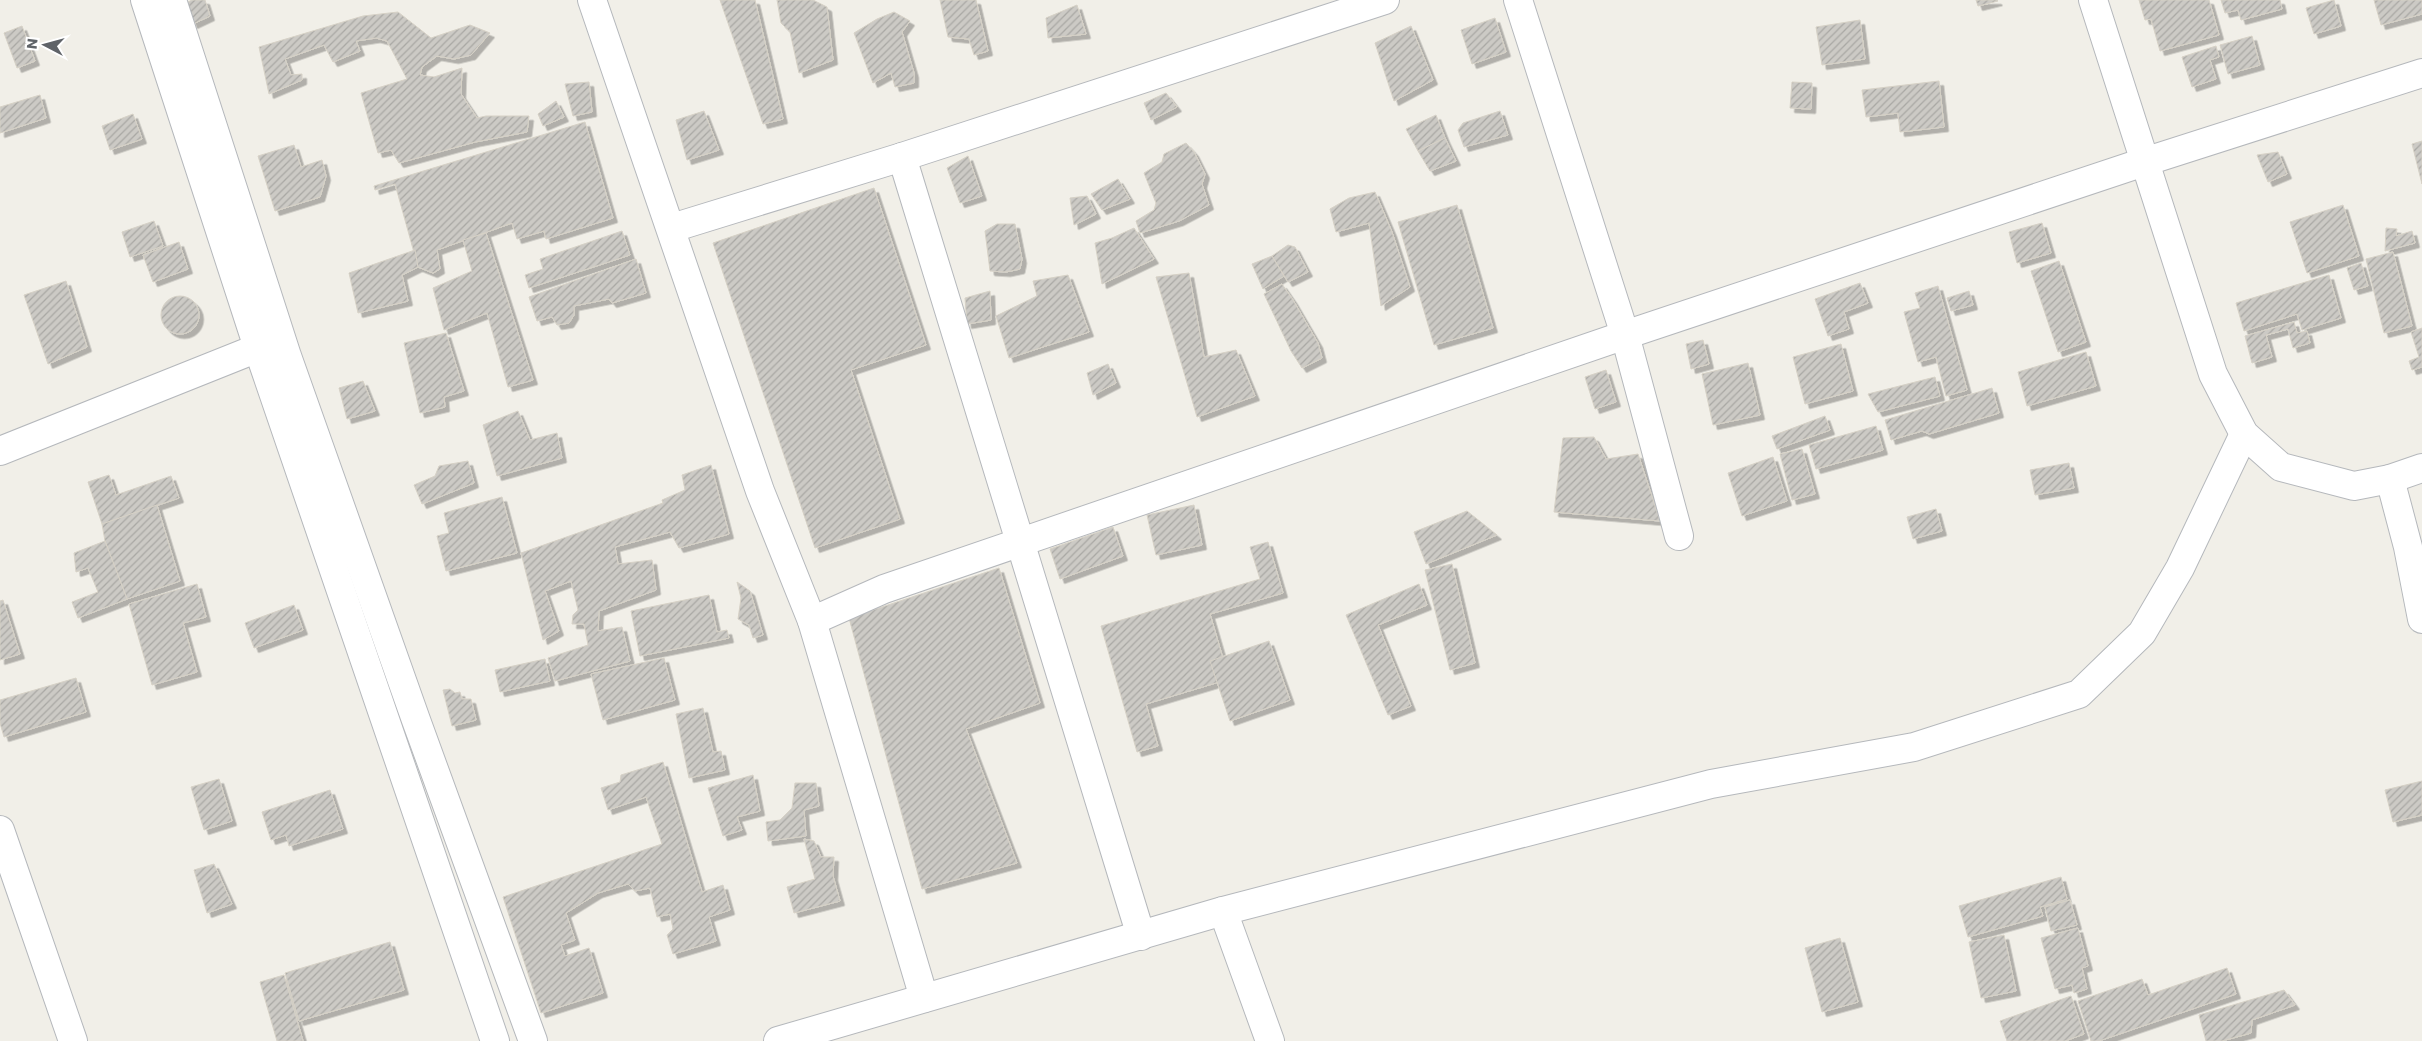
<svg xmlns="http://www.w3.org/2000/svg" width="2422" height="1041" font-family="Poppins,sans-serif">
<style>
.building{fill:url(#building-hatch);stroke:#d6d1c6;filter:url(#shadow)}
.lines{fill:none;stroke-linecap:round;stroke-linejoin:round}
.minor-casing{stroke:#b5b8bc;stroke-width:30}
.minor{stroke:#fff;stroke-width:28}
</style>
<defs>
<pattern id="building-hatch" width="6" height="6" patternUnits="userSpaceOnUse" patternTransform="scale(1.25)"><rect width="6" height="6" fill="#cccac5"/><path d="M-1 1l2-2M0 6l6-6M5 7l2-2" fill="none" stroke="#a9a8a4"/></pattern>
<filter id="shadow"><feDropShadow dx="4.5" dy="4.5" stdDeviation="0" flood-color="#0004"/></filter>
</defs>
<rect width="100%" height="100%" fill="#f1efe8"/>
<g class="building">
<polygon points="192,0 205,0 210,16 193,24 186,3"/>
<polygon points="720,0 755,0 783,119 763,124"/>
<polygon points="777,0 813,0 827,7 833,60 799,73 790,32 781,23"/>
<polygon points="940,0 976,0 988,51 974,55 969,39 948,37"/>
<polygon points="1976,0 1997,0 1998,1 1978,6"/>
<polygon points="2139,0 2209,0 2219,35 2160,51 2151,19 2145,20"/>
<polygon points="2221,0 2280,0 2282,9 2241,20 2238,10 2225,13"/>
<polygon points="2334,0 2341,26 2314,34 2306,8"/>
<polygon points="2374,0 2422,0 2422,14 2381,25"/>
<polygon points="1077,5 1086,34 1048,38 1046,18"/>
<polygon points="398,12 431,38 470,25 490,33 471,55 454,59 437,56 422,67 420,75 434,77 462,68 461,94 477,118 486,116 529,116 527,132 475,142 399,163 391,150 378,153 361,93 407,79 387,41 376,38 356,41 360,51 333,62 324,45 285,59 291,75 302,74 302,80 269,94 259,47 363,16"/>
<polygon points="894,12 910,21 902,32 914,73 914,83 895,87 891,73 873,83 854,33 877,19"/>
<polygon points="1495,18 1506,52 1472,64 1461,30"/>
<polygon points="1860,20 1865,59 1822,65 1816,27"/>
<polygon points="22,26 35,61 17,68 4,33"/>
<polygon points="1411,26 1433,80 1394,101 1375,43"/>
<polygon points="2252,36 2260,65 2228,74 2220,45"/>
<polygon points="2216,46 2219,57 2210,60 2216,79 2192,87 2182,57"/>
<polygon points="1939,81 1944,127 1900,132 1898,113 1866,117 1862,90"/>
<polygon points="589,82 592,112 573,116 565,84"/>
<polygon points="1792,82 1812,83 1811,109 1790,108"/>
<polygon points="1166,93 1177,107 1151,120 1144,103"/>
<polygon points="40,95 46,118 0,133 0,107"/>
<polygon points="556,101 564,117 543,126 538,114"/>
<polygon points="704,111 719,150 687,160 676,120"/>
<polygon points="1500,111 1508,135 1464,147 1458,130 1463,123"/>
<polygon points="133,114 142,139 110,150 102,126"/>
<polygon points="1436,115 1445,138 1418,151 1406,129"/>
<polygon points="585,122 613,218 546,239 544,231 517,239 512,223 437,250 440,269 433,273 418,267 395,184 375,190 374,186"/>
<polygon points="1445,138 1456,161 1430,171 1418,151"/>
<polygon points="2422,141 2422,184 2412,144"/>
<polygon points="1186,143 1194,152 1205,174 1202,184 1209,205 1179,221 1140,233 1136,221 1154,210 1156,203 1144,173 1162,162 1164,154"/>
<polygon points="294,145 301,167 322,160 326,176 320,197 275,211 258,156"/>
<polygon points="2278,152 2287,174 2268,182 2257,155"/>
<polygon points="968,156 982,196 960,203 947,168"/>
<polygon points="1118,179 1130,199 1102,210 1091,194"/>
<polygon points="874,188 926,345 851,370 900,519 815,548 713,243"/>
<polygon points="1375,192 1392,232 1410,287 1381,306 1369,223 1336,232 1330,209 1349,198"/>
<polygon points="1087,196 1096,214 1074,225 1070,198"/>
<polygon points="1457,205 1493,328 1434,345 1398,222"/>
<polygon points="2343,205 2359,256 2307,273 2290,222"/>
<polygon points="154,221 163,246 130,257 122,232"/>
<polygon points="2042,223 2051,253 2017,263 2009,232"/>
<polygon points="997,224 1015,224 1022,259 1020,269 1006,272 990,271 985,231"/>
<polygon points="1134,228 1154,259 1102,284 1095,243 1112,238"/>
<polygon points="2386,228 2397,229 2396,236 2412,231 2415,243 2385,251"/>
<polygon points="622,231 630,255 529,288 525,275 543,269 540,259"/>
<polygon points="486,233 533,380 508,387 487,313 444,330 433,288 472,271 463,240"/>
<polygon points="179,242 188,269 153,282 143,255"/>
<polygon points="1288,245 1295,247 1308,272 1288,282 1272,256"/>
<polygon points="415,250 418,267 402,275 408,301 358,313 349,273"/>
<polygon points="2393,252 2412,326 2384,333 2366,259"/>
<polygon points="1272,256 1284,276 1263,289 1252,264"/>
<polygon points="636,259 646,293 612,303 609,299 574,306 574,315 569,323 557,325 552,317 537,321 529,297"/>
<polygon points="2059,261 2086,342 2058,352 2031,271"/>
<polygon points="2361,263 2368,286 2354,290 2347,268"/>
<polygon points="1189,273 1204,357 1236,350 1255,396 1197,417 1156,277"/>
<polygon points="1068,275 1089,332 1009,358 996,316 1037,296 1033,281"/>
<polygon points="2329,275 2341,318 2302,330 2297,314 2244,331 2236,303"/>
<polygon points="66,281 87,347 48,364 24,295"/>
<polygon points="1860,283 1868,303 1844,312 1849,329 1828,336 1815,299"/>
<polygon points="1282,284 1293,300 1318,343 1322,358 1302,368 1291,351 1264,294"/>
<polygon points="1938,286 1967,390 1946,396 1936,357 1918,362 1904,312 1920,308 1915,293"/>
<polygon points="990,291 991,320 967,324 965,298"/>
<polygon points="1969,291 1973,305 1951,311 1947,298"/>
<circle cx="180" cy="315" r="19"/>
<polygon points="2294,322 2297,333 2307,331 2310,343 2293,348 2288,329 2266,335 2272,357 2252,363 2245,336"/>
<polygon points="2422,328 2422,367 2412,370 2409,361 2419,357 2411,332"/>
<polygon points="446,333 464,391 444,397 445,407 420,413 404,343"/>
<polygon points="1703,340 1709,364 1691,369 1686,344"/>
<polygon points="1841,344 1853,391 1805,404 1793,357"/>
<polygon points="2086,352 2096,386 2027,406 2018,372"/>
<polygon points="1748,363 1760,415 1713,425 1702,374"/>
<polygon points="1108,364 1116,383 1093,395 1087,373"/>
<polygon points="1606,370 1616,402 1595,409 1585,377"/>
<polygon points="1935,377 1940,396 1878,412 1868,394"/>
<polygon points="363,381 375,411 347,419 339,388"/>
<polygon points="1992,388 1999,413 1929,434 1922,431 1891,440 1885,420"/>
<polygon points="518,411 530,440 557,433 562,458 497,476 483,425"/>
<polygon points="1825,416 1830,430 1777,449 1772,436"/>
<polygon points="1876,426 1883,450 1816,469 1809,445"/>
<polygon points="1594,437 1606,459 1638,454 1660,521 1554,512 1563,438"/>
<polygon points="1802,449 1815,494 1792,500 1780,454"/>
<polygon points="1773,457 1787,501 1742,516 1728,473"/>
<polygon points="468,461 474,483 422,504 414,485 435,476 439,466"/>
<polygon points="2069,463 2074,488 2035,495 2030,470"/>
<polygon points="711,465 729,534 679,548 670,532 615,547 618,564 652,560 656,590 599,611 598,631 622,627 630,661 555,681 548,658 588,645 584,624 572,624 573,615 578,610 571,581 545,591 559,631 543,640 521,553 663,503 662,500 685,490 682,475"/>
<polygon points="109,475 116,495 171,476 179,498 102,524 88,482"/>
<polygon points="502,497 517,553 446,571 437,536 449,533 444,513"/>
<polygon points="157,505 180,581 127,599 105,541 102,524"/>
<polygon points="1194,505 1202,545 1156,555 1147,515"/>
<polygon points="1936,509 1942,531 1913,539 1907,517"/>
<polygon points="1467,511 1497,535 1426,564 1414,532"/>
<polygon points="1113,527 1123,556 1060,579 1050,549"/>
<polygon points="105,541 127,599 78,618 72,602 98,592 88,568 76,572 74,553"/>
<polygon points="1268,542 1283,593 1210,614 1229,679 1146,704 1158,746 1137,752 1101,626 1260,579 1250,547"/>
<polygon points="1452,564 1475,663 1450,670 1425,570"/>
<polygon points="999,568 1040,703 966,729 1017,863 922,889 849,618"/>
<polygon points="737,582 750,591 763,635 753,638 749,625 738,619 741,598"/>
<polygon points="197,584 206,617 183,623 197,672 152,685 129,604"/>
<polygon points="1419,584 1427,605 1378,625 1411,706 1388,715 1346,615"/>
<polygon points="709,595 717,632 727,630 729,638 640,656 631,611"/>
<polygon points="3,600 20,654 0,660 0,601"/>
<polygon points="294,605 303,630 254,648 245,623"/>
<polygon points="1269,641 1290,700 1230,721 1210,661"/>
<polygon points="664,658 675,700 603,720 591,674"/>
<polygon points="545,659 550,681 500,692 495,670"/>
<polygon points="76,678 86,712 4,737 0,723 0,700"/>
<polygon points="450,689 455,693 460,692 462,699 471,699 476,720 452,726 443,690"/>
<polygon points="703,708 713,752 721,751 725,770 689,778 676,714"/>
<polygon points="663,762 702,892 723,885 730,910 709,917 716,941 673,954 667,935 673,929 670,914 657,917 650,888 635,891 628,884 598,893 566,913 575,940 561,945 565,956 589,948 603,993 541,1013 503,897 662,844 646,797 608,810 601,788 620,782 621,775"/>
<polygon points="753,775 760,811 737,817 742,830 723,836 708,788"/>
<polygon points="219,779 232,821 204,830 191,787"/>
<polygon points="2422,781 2422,815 2393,822 2385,790"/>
<polygon points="795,783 816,783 819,806 804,810 806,836 768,841 766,822 780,820 792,808"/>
<polygon points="330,790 343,829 289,846 286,835 271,840 262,812"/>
<polygon points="804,839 814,841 821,857 834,857 833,876 840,901 794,913 787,887 815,879"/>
<polygon points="214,864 232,904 207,913 194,870"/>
<polygon points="2061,877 2067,899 2040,907 2043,916 1968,937 1959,906"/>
<polygon points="2070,900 2077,925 2051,931 2045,907"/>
<polygon points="2078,928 2088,966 2082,968 2087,989 2074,993 2072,985 2055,989 2041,938"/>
<polygon points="2004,935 2016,991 1981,998 1969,942"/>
<polygon points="1840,938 1858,1002 1822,1012 1805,948"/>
<polygon points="390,942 404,990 299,1021 285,973"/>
<polygon points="2227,968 2236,994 2099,1041 2091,1041 2078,1001 2142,979 2148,995"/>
<polygon points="284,975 303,1041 277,1041 260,982"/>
<polygon points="2284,990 2295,1005 2252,1020 2251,1033 2222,1041 2206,1041 2199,1015"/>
<polygon points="2071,996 2084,1034 2065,1041 2007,1041 2000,1021"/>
</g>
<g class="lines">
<defs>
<g id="minor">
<polyline points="145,0 263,363 495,1041"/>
<polyline points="172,0 287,356 416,720 533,1041"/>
<polyline points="592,0 760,491 812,621 924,998"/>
<polyline points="1518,0 1625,335 1679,536"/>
<polyline points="2093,0 2213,374 2244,434 2281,467 2354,486 2390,479"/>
<polyline points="902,157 1141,936"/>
<polyline points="672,228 902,157 1385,0"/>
<polyline points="0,451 258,348"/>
<polyline points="2422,468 2390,479 2408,547 2422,619"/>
<polyline points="812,621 884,589 1625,335 2144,162 2422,73"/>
<polyline points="0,830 73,1041"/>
<polyline points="1223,911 1270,1041"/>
<polyline points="778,1041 1223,911 1711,784 1914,747 2079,694 2142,633 2180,568 2244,434"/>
</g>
</defs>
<use href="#minor" class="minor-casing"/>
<use href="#minor" class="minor"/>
</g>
<g transform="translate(45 45) rotate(276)" stroke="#ffffff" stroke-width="4" paint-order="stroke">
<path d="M0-4L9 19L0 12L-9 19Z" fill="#5f6368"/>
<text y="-8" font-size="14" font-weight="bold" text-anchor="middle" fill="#5f6368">N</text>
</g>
</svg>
